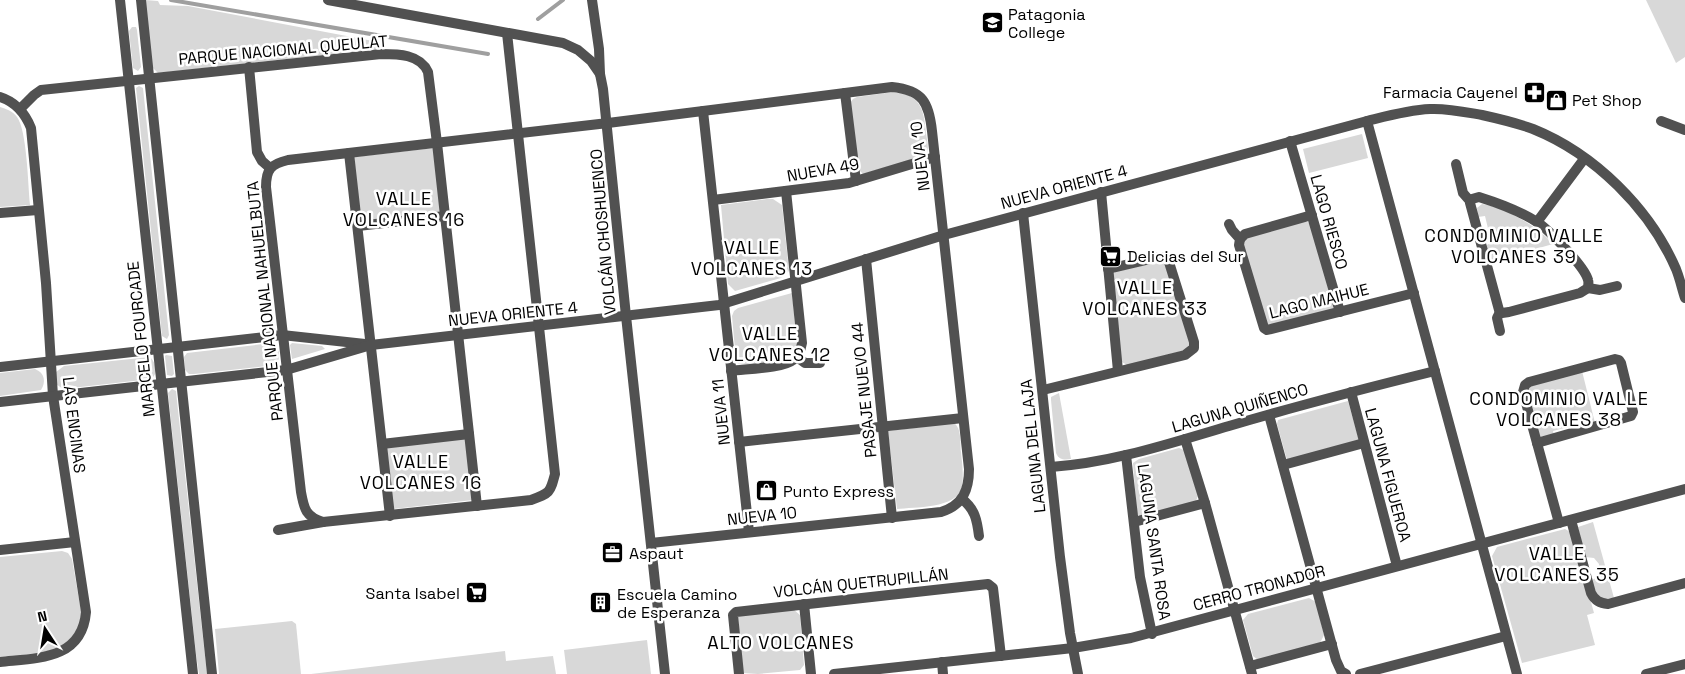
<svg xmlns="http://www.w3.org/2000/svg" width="1685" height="674" font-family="'Space Grotesk',sans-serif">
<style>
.green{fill:#d8d8d8}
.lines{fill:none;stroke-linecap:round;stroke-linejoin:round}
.stream{stroke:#9f9f9f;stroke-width:4}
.minor{stroke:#515151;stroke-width:10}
.tertiary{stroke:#515151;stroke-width:10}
.labels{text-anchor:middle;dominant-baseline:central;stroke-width:5;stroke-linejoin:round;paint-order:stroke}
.poi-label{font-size:16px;fill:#000;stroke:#fff;text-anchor:start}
.street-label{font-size:16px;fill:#000;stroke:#fff}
.neighbourhood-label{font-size:18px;letter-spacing:1px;fill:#000;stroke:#fff}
</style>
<rect width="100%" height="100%" fill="#fff"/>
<g class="green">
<polygon points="145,0 158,1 160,5 188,6 373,41 380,43 380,49 158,73 152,67"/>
<polygon points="1646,0 1685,0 1685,57 1676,63"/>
<polygon points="132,27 136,27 137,30 141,67 138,71 133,68 129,31"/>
<polygon points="139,86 143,88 169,335 167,339 162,336 136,88"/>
<path d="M 893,92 C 921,94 924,110 926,133 C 927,140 929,147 927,153 L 924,156 L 863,174 L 859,170 L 850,103 L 853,99 L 857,97 Z"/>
<path d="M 0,107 C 6,109 13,111 17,117 C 27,130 28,185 30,205 L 0,207 Z"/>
<polygon points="1362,134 1368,158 1309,173 1303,149"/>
<polygon points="434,148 440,210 439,213 361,223 354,157"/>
<polygon points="767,199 773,199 782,205 789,271 781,278 735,291 728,284 721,205"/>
<path d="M 1482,204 C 1505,207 1538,227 1553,244 L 1490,262 L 1486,246 L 1491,241 L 1485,216 L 1478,217 L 1477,208 Z"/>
<polygon points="1304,221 1310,223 1334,306 1333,310 1267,327 1242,241 1246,238"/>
<polygon points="1160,260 1166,261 1191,342 1186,350 1127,365 1122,362 1121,358 1112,275 1116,271"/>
<path d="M 792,293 L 797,346 C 795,350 794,354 791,356 C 783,363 748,366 738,364 L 736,361 L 732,316 L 734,311 L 738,308 Z"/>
<path d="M 272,343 C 280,348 281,357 276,365 L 194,374 L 189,374 L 185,370 L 184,357 L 187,353 Z"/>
<polygon points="292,343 322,346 325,349 292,359 290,345"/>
<polygon points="166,355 172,356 174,374 172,376 167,375 165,356"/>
<path d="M 150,357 C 156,363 159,373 151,379 L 63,389 L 56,384 L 56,372 L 64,366 Z"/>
<path d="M 35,369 C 45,373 46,382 41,390 L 0,396 L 0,373 Z"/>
<polygon points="1582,371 1595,423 1588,425 1586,422 1553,431 1554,435 1541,437 1539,436 1528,387"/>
<polygon points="172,389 176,391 178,410 207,674 199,674 196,654 168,393"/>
<path d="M 1059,393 L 1071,459 C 1064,460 1059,460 1056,453 L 1051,400 L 1051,397 Z"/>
<polygon points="1348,401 1359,440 1287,460 1277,424 1278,420"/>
<path d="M 954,423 C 962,429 960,443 961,452 C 962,462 964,476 962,487 C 957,509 914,507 897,509 L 888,431 Z"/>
<polygon points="466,437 473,500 393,509 386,446"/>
<polygon points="1179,448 1184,450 1198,496 1196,501 1140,516 1137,514 1133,463 1139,459"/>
<polygon points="1593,522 1614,598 1599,599 1591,581 1598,576 1599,564 1594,558 1585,557 1578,527"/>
<polygon points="1565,529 1572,533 1594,613 1587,615 1595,645 1522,663 1492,556 1497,547"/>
<path d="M 62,551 L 68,553 L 72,559 L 81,611 C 80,655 33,654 0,659 L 0,557 Z"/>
<polygon points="1309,598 1316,602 1324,635 1320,643 1258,660 1253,656 1243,620 1248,614"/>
<polygon points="793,609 800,615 804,665 800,670 758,674 743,673 738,617 740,615"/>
<polygon points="292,621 296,624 301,674 219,674 215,629"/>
<polygon points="647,640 651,674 567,674 564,650"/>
<polygon points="505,651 506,661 553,656 556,674 311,674"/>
</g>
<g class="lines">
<g class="stream">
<polyline points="171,0 488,54"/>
<polyline points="538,19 563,0"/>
</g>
<g class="minor">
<polyline points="592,0 599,49 600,74"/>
<polyline points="249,67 257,152 262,161 270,168"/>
<polyline points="845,93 856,181"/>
<path d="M 0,97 C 16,102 25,113 31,128 L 46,283 L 53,396 L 86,612 C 82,660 37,658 0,662"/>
<path d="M 20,109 L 34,95 L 41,90 L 381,54 C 398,54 420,54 428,72 L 437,143 L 477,506"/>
<polyline points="703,111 749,532"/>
<polyline points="1367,121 1517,674"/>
<polyline points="1661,121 1685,130"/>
<polyline points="1290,141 1340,312"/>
<polyline points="349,153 390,516"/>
<polyline points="1456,164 1463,193 1470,201"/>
<polyline points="1101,192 1118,371"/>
<path d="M 1479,197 C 1498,203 1520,211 1537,222 C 1549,230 1585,267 1588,280 C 1589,283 1588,285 1588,288 L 1580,293 L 1509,312 L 1502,313 L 1499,310 L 1470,203 L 1472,199 Z"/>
<polyline points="713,200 849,183 935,157"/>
<polyline points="0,213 38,210"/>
<polyline points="1023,213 1060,557 1070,633 1078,674"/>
<polyline points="1537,222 1584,159"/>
<polyline points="1229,224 1232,230 1240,239 1239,245 1264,328 1267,330 1414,293"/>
<polyline points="358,226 445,216"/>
<polyline points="1240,239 1245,234 1312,215"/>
<polyline points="866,259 892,518"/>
<polyline points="1588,288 1600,290 1617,286"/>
<polyline points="1500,312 1497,318 1500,331"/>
<polyline points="797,357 805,363 820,363"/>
<polygon points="1615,359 1619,360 1621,363 1633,412 1631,416 1537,443 1523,392 1525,385 1529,382"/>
<polyline points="0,367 282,335 365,344"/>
<path d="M 731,371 C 745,369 784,368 793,360 C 799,356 801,349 802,343 L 786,191"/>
<polyline points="1043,390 1185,355 1194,348 1194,342 1168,259 1163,257 1159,257 1108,269"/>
<polyline points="1351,392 1397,566"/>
<path d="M 0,402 L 286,370 L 371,345 L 719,305 L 944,235 L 1367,121 C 1387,116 1408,110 1430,109 C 1447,108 1465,112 1482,115 C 1500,119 1517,123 1533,129 C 1595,154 1650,209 1676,269 C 1680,279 1682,289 1685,298"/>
<polyline points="1269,415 1336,660 1341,671 1346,674"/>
<polyline points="1185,439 1205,503 1252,674"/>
<polyline points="739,442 963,418"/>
<polyline points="1537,443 1559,523"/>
<polyline points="382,444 469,434"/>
<polyline points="1126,455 1140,577 1152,634"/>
<polyline points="1283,465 1364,443"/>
<path d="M 1051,467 C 1112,463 1171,443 1229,426 C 1297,406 1366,388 1435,371"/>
<path d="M 962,499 C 975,509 977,520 979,536"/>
<path d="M 1571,520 L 1591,593 C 1595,601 1600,603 1608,604 L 1685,583"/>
<path d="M 323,522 C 306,517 304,509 301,492 L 266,187 C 266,169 271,164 288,160 L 608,123 L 892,87 C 923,90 929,103 932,131 L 969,469 C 969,490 963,505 941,512 L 651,543"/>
<polyline points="1134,522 1205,503"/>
<path d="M 278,530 L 323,522 L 531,500 C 550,493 550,493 555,474 L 507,33"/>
<polyline points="0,550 75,542"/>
<polyline points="804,604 811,674"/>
<polyline points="942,662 943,674"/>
<polyline points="1250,666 1332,644"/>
<polyline points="739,674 733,615 736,612 988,584 993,588 1001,656"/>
<polyline points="834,674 1073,648 1131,638 1685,489"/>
<polyline points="1360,674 1506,636"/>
<polyline points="1646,674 1685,664"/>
</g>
<g class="tertiary">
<polyline points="120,0 193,674"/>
<polyline points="141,0 212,674"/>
<polyline points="328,0 563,43 578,50 591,61 600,74 603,89 626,316 665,674"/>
</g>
</g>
<defs>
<symbol id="school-square" viewBox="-11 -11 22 22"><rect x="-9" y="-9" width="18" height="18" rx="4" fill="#000" stroke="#fff"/><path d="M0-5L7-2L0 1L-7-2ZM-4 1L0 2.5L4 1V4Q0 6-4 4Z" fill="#fff"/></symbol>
<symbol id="pharmacy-square" viewBox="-11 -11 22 22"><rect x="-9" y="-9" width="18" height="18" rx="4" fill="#000" stroke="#fff"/><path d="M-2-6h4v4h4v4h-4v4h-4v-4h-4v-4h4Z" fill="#fff"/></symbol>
<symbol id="shop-square" viewBox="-11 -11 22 22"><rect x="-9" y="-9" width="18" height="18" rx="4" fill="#000" stroke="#fff"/><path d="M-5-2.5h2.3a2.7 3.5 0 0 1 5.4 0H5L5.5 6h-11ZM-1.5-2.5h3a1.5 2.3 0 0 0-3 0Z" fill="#fff"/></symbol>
<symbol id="supermarket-square" viewBox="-11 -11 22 22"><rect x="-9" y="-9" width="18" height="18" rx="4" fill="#000" stroke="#fff"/><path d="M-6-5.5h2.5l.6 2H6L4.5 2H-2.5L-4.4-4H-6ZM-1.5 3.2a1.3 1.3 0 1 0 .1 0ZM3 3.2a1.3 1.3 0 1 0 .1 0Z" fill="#fff"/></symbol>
<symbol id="office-square" viewBox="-11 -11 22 22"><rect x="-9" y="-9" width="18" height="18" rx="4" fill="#000" stroke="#fff"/><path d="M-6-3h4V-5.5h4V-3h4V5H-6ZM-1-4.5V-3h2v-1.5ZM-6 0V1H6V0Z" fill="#fff"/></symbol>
<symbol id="building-square" viewBox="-11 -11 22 22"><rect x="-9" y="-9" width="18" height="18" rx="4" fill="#000" stroke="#fff"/><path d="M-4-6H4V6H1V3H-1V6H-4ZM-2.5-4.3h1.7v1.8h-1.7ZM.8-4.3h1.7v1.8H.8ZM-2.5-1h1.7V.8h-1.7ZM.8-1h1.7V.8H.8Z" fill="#fff"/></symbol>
</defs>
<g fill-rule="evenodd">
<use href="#school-square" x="980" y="10" width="25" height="25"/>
<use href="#pharmacy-square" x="1522" y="80" width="25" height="25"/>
<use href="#shop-square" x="1544" y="88" width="25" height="25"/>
<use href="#supermarket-square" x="1098" y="244" width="25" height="25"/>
<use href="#shop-square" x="754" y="478" width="25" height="25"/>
<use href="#office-square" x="600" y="540" width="25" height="25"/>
<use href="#supermarket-square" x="464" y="580" width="25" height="25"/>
<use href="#building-square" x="588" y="590" width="25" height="25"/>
</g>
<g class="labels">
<g class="poi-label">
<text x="1008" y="14">Patagonia<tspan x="1008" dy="18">College</tspan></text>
<text x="1518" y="92" text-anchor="end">Farmacia Cayenel</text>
<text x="1572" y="100">Pet Shop</text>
<text x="1127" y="256">Delicias del Sur</text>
<text x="783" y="491">Punto Express</text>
<text x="629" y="553">Aspaut</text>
<text x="460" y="593" text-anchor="end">Santa Isabel</text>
<text x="617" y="594">Escuela Camino<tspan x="617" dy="18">de Esperanza</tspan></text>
</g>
<g class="street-label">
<text transform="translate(283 50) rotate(-5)">PARQUE NACIONAL QUEULAT</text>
<text transform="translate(920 156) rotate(-97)">NUEVA 10</text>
<text transform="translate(823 170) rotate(-10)">NUEVA 49</text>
<text transform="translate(1064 187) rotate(-15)">NUEVA ORIENTE 4</text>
<text transform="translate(1329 222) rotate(74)">LAGO RIESCO</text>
<text transform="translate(603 232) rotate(-95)">VOLCÁN CHOSHUENCO</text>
<text transform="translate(265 301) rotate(-96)">PARQUE NACIONAL NAHUELBUTA</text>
<text transform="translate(1319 301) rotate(-14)">LAGO MAIHUE</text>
<text transform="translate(513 314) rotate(-6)">NUEVA ORIENTE 4</text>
<text transform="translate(141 339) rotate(-96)">MARCELO FOURCADE</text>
<text transform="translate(864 390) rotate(-96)">PASAJE NUEVO 44</text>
<text transform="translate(1240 408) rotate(-16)">LAGUNA QUIÑENCO</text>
<text transform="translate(721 412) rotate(-96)">NUEVA 11</text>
<text transform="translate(74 425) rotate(83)">LAS ENCINAS</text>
<text transform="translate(1033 446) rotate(-96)">LAGUNA DEL LAJA</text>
<text transform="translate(1388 475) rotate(75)">LAGUNA FIGUEROA</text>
<text transform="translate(762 516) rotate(-6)">NUEVA 10</text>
<text transform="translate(1154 542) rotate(82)">LAGUNA SANTA ROSA</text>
<text transform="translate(861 583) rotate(-6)">VOLCÁN QUETRUPILLÁN</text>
<text transform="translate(1259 588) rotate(-15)">CERRO TRONADOR</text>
</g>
<g class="neighbourhood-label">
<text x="404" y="198">VALLE<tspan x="404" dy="21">VOLCANES 16</tspan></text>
<text x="1514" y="235">CONDOMINIO VALLE<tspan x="1514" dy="21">VOLCANES 39</tspan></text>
<text x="752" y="247">VALLE<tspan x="752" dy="21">VOLCANES 13</tspan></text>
<text x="1145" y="287">VALLE<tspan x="1145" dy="21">VOLCANES 33</tspan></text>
<text x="770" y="333">VALLE<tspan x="770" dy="21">VOLCANES 12</tspan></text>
<text x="1559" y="398">CONDOMINIO VALLE<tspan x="1559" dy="21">VOLCANES 38</tspan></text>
<text x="421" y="461">VALLE<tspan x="421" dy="21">VOLCANES 16</tspan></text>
<text x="1557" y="553">VALLE<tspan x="1557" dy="21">VOLCANES 35</tspan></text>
<text x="781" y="642">ALTO VOLCANES</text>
</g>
</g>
<g transform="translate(45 629) rotate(348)" stroke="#ffffff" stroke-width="4" paint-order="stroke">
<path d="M0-4L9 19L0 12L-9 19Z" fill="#000000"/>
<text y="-8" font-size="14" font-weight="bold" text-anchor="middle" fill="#000000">N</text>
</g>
</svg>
